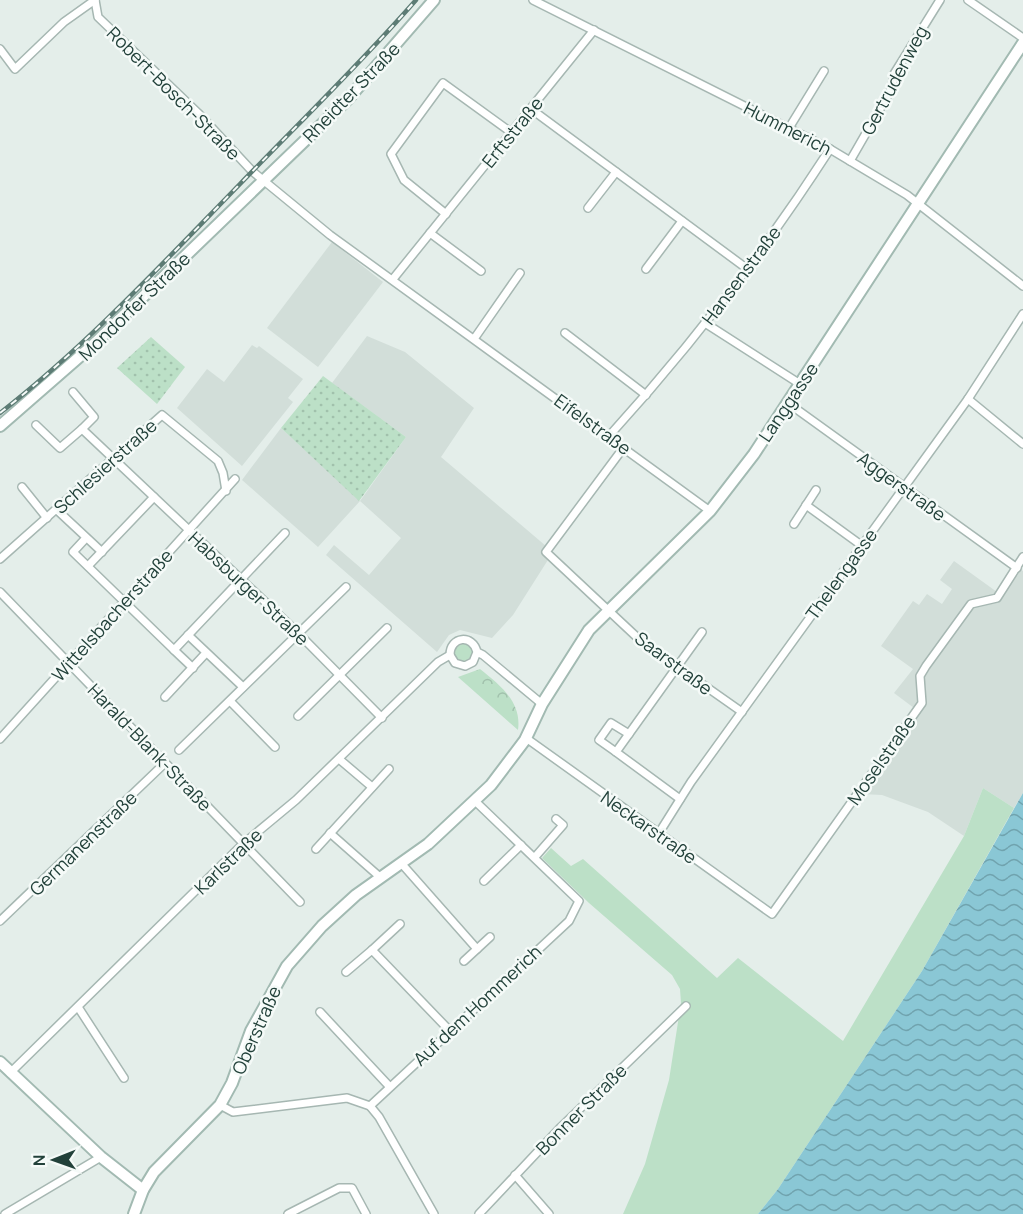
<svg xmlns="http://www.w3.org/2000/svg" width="1023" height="1214" font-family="Manrope,sans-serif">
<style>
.built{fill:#d2ded9}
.grass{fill:#bce0c7}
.forest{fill:url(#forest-crowns)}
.park{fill:url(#park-dots)}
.water{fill:url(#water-waves)}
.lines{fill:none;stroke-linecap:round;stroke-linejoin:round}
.street-casing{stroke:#a6b7b2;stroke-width:10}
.secondary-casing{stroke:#a2bab2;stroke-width:14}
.street{stroke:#fff;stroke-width:7}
.secondary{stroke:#fff;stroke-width:10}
.rail-casing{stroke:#5d7c75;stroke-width:4.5}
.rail{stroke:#f5faf8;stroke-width:2;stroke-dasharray:7;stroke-linecap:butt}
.labels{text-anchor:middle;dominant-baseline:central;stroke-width:5;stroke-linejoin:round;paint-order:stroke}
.street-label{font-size:18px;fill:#22413a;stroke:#f5faf8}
</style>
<defs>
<pattern id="forest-crowns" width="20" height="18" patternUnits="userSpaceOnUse" patternTransform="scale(1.5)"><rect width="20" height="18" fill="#bce0c7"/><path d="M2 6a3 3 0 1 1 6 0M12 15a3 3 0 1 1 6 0" fill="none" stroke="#a1c1ac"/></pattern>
<pattern id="park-dots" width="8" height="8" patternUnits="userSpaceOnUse" patternTransform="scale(1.5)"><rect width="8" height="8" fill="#bce0c7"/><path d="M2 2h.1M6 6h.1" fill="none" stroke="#a1c1ac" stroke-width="1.8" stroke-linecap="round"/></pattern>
<pattern id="water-waves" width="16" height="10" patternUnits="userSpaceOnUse" patternTransform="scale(1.5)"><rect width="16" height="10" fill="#8ac7d5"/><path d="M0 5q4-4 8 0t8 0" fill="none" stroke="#70a3ae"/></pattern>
</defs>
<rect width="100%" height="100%" fill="#e4eeea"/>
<g class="built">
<polygon points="332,242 383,282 318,367 267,328"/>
<polygon points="367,336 405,352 474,408 441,457 553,552 513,615 492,638 460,630 449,635 437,652 326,555 334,545 369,575 401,538 360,501 318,547 242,480 281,428 360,501 406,437 332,383"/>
<polygon points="252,345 257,348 259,346 303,379 288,398 293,402 242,466 177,408 207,369 224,382"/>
<polygon points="954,561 997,592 1015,566 1023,571 1023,793 1014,808 983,788 964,836 928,812 882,795 861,794 856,789 914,708 894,693 913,669 881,646 913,601 919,605 927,594 942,604 952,589 940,580"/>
</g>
<g class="grass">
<circle cx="463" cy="653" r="10"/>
<polygon points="983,788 1014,808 922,971 778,1189 758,1214 623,1214 645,1164 669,1080 681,1003 680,989 672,975 589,903 542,858 551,848 571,866 583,859 717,978 738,958 843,1041 964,836"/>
</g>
<path class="forest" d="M 480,669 C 500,685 522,702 518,730 L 458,677 Z"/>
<g class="park">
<polygon points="151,337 185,367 157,404 117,368"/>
<polygon points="323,376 406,437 359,501 281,428"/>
</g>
<polygon class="water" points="1023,793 1023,1214 758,1214 778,1189 922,971"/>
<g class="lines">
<defs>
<g id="street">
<polyline points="95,0 98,17 198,113 252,171 330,235 710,511"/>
<polyline points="533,0 830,149 907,195 1023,286"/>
<polyline points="968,0 1023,38"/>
<polyline points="0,49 15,69 64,22 95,0"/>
<polyline points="531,109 746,268"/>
<polyline points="789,128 824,71"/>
<polyline points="850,161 892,88 894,74 940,0"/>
<polyline points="588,208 616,172"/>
<polyline points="446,214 404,180 391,154 443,83 512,133"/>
<polyline points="430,233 481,271"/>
<polyline points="646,269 682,221"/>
<polyline points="393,279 594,30"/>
<polyline points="705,323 800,384"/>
<polyline points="565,333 646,395"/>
<polyline points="474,339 520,273"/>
<polyline points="73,392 94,417 82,429 298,633 382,718"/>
<polyline points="968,399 1023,444"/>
<polyline points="788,403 1017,568"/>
<polyline points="36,425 60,448 82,429"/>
<path d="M 609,436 C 690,347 765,250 830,149"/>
<polyline points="624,447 546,552 641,641 742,712"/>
<polyline points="22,487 47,518"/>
<polyline points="806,505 861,545"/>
<polyline points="57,510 102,552"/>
<polyline points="794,524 816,490"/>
<polyline points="86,538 73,552 174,650 285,533"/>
<polyline points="0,559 162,415 218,461 223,473 226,491"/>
<polyline points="88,566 154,497"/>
<polyline points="0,592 300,902"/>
<polyline points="188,635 243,687"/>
<polyline points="174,650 193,668"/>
<path d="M 477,652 L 473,662 L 465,666 L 455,663 L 450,655 C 450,636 473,634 477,652 L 483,655 L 542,704"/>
<polyline points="165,697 206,653"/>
<polyline points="230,701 275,747"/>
<polyline points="298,716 387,628"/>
<polyline points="526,738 772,914 922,703 920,676 926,666 971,604 997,598 1023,557"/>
<polyline points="0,739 235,479"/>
<polyline points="179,750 346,587"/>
<polyline points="616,752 599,740 611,723 629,734"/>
<polyline points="339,759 372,787"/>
<polyline points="680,799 616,752 702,632"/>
<polyline points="330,833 381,878"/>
<polyline points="659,833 691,782 968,399 1023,314"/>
<polyline points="316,849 389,769"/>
<polyline points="535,857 563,825 556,819"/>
<polyline points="401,863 477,949"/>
<polyline points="484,881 521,845"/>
<polyline points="0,921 165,763"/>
<polyline points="372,950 400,924"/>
<polyline points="464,961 490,937"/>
<polyline points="346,972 372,950 449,1030"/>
<polyline points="78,1007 124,1078"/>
<polyline points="320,1012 389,1086"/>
<polyline points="10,1073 243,844 296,800 438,662 450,655"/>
<polyline points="220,1105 233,1112 347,1098 370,1106 379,1117 434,1214"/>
<polyline points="370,1106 569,921 579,901 475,801"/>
<polyline points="515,1175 549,1214"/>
<polyline points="5,1214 101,1157"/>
<polyline points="288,1214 339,1188 352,1188 366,1214"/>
<polyline points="479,1214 561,1127 686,1006"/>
</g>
<g id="secondary">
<polyline points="0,426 94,344 348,99 434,0"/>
<polyline points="0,1062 101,1157 143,1190"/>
<polyline points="134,1214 143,1190 154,1172 220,1105 232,1083 251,1031 287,966 322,926 356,895 428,844 491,785 525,740 542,704 589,630 710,511 754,454 1023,43"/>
</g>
</defs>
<use href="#street" class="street-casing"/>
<use href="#secondary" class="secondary-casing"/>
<use href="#street" class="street"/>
<use href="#secondary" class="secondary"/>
<defs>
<path id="rail" d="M 0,413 C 87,345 163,263 240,184 C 299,123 360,64 416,0"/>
</defs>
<use href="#rail" class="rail-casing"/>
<use href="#rail" class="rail"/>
</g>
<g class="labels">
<g class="street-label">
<text transform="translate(894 80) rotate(-62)">Gertrudenweg</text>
<text transform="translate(351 92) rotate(-46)">Rheidter Straße</text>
<text transform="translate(174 93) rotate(45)">Robert-Bosch-Straße</text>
<text transform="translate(788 128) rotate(27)">Hummerich</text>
<text transform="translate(512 132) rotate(-51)">Erftstraße</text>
<text transform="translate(741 275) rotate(-53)">Hansenstraße</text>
<text transform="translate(134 306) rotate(-44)">Mondorfer Straße</text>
<text transform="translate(788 402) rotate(-56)">Langgasse</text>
<text transform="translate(593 424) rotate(36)">Eifelstraße</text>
<text transform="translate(105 466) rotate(-42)">Schlesierstraße</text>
<text transform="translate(902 486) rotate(36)">Aggerstraße</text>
<text transform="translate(841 574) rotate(-54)">Thelengasse</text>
<text transform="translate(249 588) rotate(43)">Habsburger Straße</text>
<text transform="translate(112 615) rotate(-48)">Wittelsbacherstraße</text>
<text transform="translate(674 663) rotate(37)">Saarstraße</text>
<text transform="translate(150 747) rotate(46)">Harald-Blank-Straße</text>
<text transform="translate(881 760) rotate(-55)">Moselstraße</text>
<text transform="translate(649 827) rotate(35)">Neckarstraße</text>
<text transform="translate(83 843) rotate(-44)">Germanenstraße</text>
<text transform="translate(228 861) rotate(-44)">Karlstraße</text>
<text transform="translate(477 1005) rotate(-43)">Auf dem Hommerich</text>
<text transform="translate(256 1030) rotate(-66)">Oberstraße</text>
<text transform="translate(581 1109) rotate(-45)">Bonner Straße</text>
</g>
</g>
<g transform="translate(54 1160) rotate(269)" stroke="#f5faf8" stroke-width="4.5" paint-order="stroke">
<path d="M0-4.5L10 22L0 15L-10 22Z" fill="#22413a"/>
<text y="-9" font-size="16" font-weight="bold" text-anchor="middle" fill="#22413a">N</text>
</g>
</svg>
